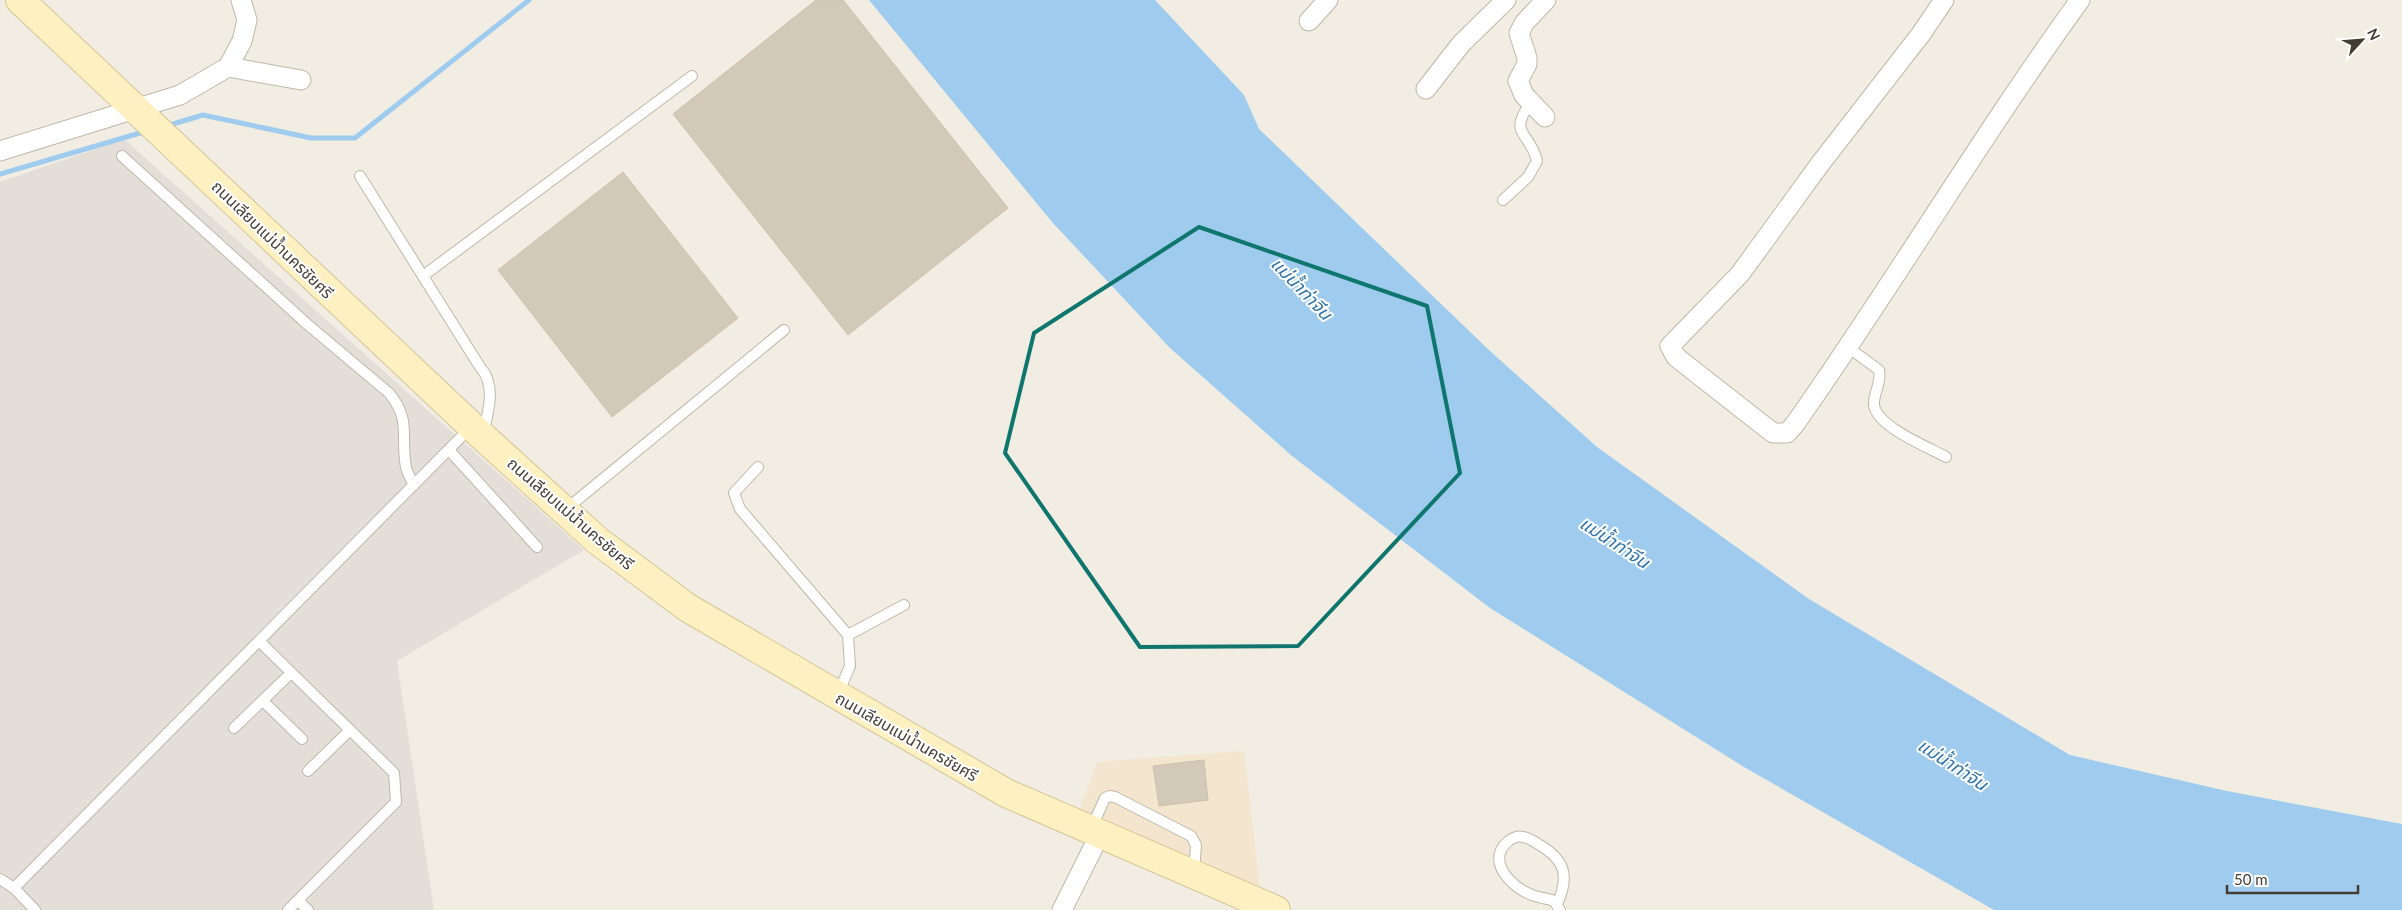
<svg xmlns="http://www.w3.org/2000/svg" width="2402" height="910" font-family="Lato,'Noto Sans Thai',sans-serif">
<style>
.commercial{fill:#f4e5ce}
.industrial{fill:#e3dfd8}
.water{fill:#9fccee}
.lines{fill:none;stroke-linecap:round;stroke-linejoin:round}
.stream{stroke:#9fccee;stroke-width:5}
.building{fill:#d2c9b9;stroke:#cdc1ac}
.service-casing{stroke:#bfb8a9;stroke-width:12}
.minor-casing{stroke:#bfb8a9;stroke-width:21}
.secondary-casing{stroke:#d4c496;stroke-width:30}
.service{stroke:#fff;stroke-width:10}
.minor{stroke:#fff;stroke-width:19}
.secondary{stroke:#fdf0c1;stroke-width:28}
.marked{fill:none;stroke:#0f766e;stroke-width:4;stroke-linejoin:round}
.labels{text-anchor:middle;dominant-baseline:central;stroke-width:4;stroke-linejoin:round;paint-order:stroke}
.street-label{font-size:16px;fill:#433d34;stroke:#fff}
.water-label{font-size:18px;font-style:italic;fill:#3074ac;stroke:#fff}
</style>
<rect width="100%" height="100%" fill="#f1ede3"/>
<polygon class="commercial" points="1244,751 1260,889 1078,813 1097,762"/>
<polygon class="industrial" points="124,139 584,550 397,661 434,910 0,910 0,182"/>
<polygon class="water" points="869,0 1155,0 1244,95 1259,129 1490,351 1597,447 1809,599 2070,755 2227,791 2402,824 2402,910 1994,910 1744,767 1490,608 1292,456 1170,348 1052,222"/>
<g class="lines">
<g class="stream">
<polyline points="173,124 203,115 311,138 355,138 529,0"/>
<polyline points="0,174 140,133"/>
</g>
</g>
<g class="building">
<polygon points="816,0 843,0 1008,208 848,335 673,114"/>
<polygon points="623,172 738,318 612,417 498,270"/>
<polygon points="1204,760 1208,800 1159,806 1153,766"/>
</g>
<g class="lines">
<defs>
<g id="service">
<path d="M 122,156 L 307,324 L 389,393 C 412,421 400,436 406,467 C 407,473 411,479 414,485"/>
<path d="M 360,176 L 480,367 C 497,385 488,413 483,434"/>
<path d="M 1503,200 L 1528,177 L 1537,161 C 1530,131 1507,135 1531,102"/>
<polyline points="423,276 692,76"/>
<path d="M 1849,348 L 1879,370 C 1882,383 1873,393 1874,405 C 1877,427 1928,447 1946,457"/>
<polyline points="449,450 537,547"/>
<polyline points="758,467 734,493 740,509 848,635 904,605"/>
<polyline points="565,510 784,330"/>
<polyline points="259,641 394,773 396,802 288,910"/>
<polyline points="838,694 850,666 848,635"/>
<polyline points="263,701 302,739"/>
<polyline points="234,728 291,673"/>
<polyline points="308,771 350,730"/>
<polyline points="1091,829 1105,798 1110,796 1115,797 1191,836 1196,845 1194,872"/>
<polyline points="0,879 14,888 471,427"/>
<polyline points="14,888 35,910"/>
<polyline points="298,901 308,910"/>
<path d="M 1557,904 C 1570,876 1565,859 1538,844 C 1532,840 1523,835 1516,837 C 1509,839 1502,846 1500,853 C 1495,871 1516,889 1532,895 C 1539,898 1547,898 1554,901 L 1560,910"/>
</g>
<g id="minor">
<path d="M 1944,0 L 1921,34 L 1820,164 L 1740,274 L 1670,346 L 1676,357 L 1773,433 L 1787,433 L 1795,424 C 1893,285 1980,138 2080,0"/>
<polyline points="1309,21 1328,0"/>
<polyline points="228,67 301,80"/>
<polyline points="1426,89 1461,44 1506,0"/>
<polyline points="1545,117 1524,95 1518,81 1527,64 1527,58 1519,33 1525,22 1546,0"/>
<polyline points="0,151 180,95 228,67 242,41 247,20 241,0"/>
<polyline points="1062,910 1100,834"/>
</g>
<polyline id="secondary" points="20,0 482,436 598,541 688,608 1006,793 1276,910"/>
</defs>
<use href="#service" class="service-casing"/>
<use href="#minor" class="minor-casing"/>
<use href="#secondary" class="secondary-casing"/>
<use href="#service" class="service"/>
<use href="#minor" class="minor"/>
<use href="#secondary" class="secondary"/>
</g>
<path class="marked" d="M 1199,227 L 1427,306 L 1460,473 L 1298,646 L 1140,647 L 1005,453 L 1034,333 Z"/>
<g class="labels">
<g class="street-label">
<text transform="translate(273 239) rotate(44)">ถนนเลียบแม่น้ำนครชัยศรี</text>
<text transform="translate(571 513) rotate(41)">ถนนเลียบแม่น้ำนครชัยศรี</text>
<text transform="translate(907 736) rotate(30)">ถนนเลียบแม่น้ำนครชัยศรี</text>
</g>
<g class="water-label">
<text transform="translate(1302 288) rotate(46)">แม่น้ำท่าจีน</text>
<text transform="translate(1615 542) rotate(33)">แม่น้ำท่าจีน</text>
<text transform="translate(1953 764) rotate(33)">แม่น้ำท่าจีน</text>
</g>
</g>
<g transform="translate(2362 40) rotate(64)" stroke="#ffffff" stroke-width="4" paint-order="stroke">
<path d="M0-4L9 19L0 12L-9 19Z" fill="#433d34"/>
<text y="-8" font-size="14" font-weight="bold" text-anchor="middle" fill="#433d34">N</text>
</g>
<path d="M2227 885v8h131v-8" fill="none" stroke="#433d34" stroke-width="2.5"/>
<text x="2234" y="885" font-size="15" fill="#433d34" stroke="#ffffff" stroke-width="4" paint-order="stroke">50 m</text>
</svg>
